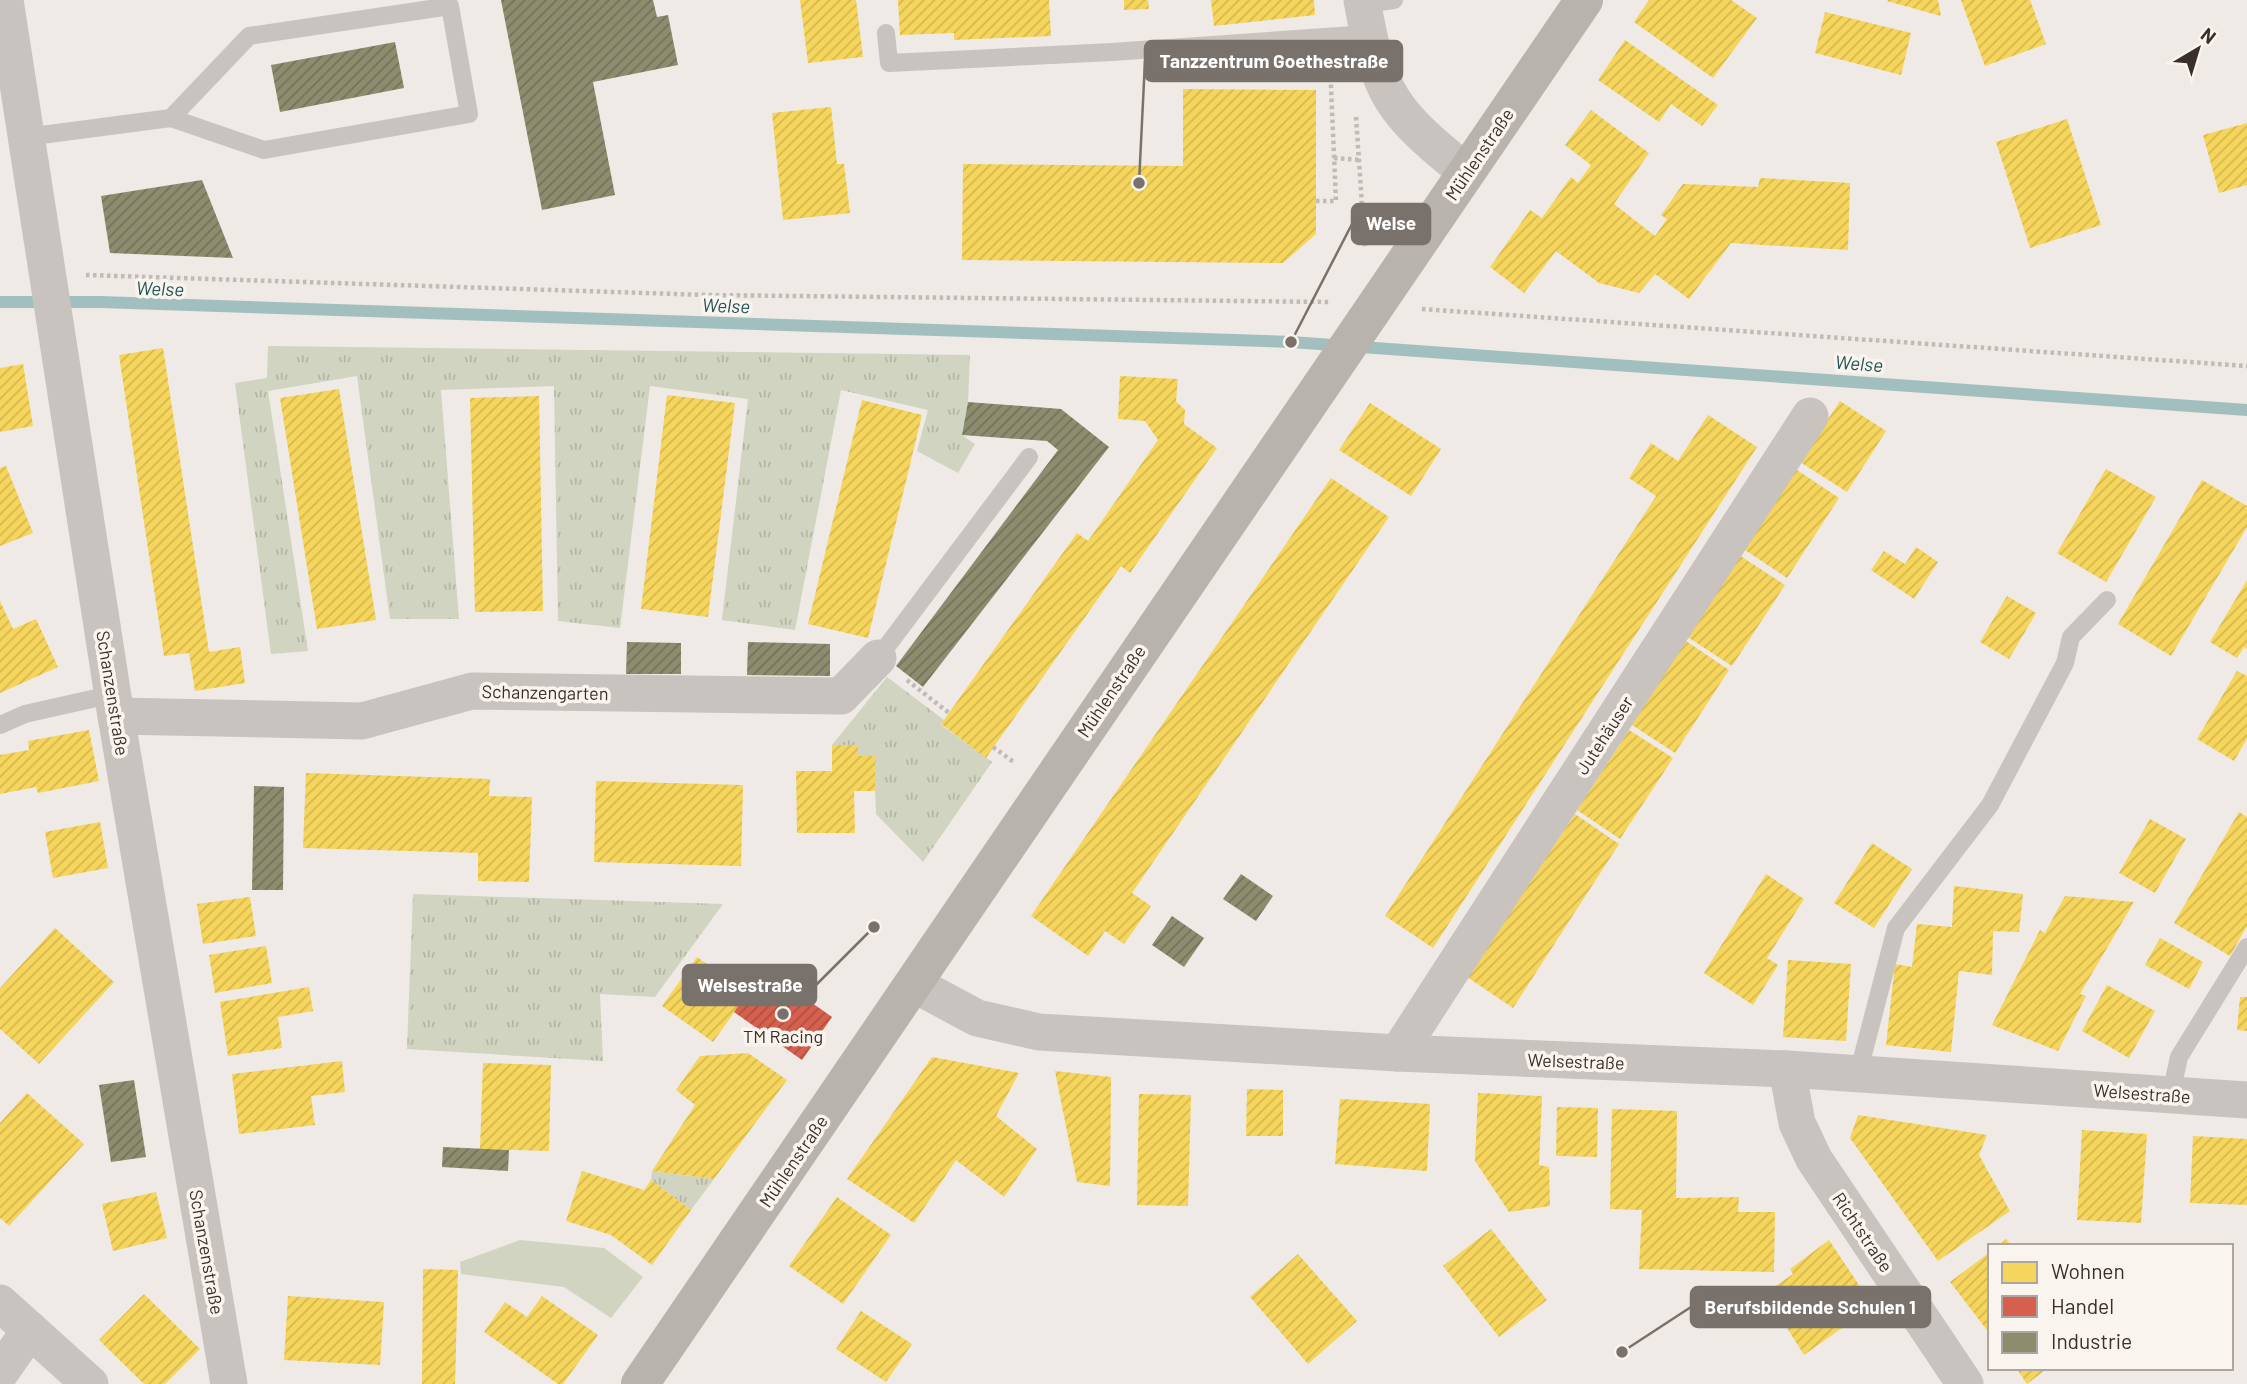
<svg xmlns="http://www.w3.org/2000/svg" width="2247" height="1384" font-family="Barlow,sans-serif">
<style>
.grass{fill:url(#grass-tufts)}
.green{fill:#d0d4c0}
.homes{fill:url(#homes-hatch)}
.shops{fill:url(#shops-hatch)}
.industry{fill:url(#industry-hatch)}
.lines{fill:none;stroke-linecap:round;stroke-linejoin:round}
.stream{stroke:#a2bfbf;stroke-width:12}
.path{stroke:#c1bbb6;stroke-width:4.5;stroke-dasharray:3.5 3.5;stroke-linecap:butt}
.lane{stroke:#c8c3be;stroke-width:18}
.street{stroke:#c8c3be;stroke-width:37}
.secondary{stroke:#b9b3ae;stroke-width:38}
.poi-dot{fill:#79716c;stroke:#faf4ee;stroke-width:2.5}
.labels{text-anchor:middle;dominant-baseline:central;stroke-width:7;stroke-linejoin:round;paint-order:stroke}
.street-label{font-size:18px;fill:#39302b;stroke:#faf4ee}
.poi-label{font-size:18px;fill:#39302b;stroke:#faf4ee}
.water-label{font-size:19px;font-style:italic;fill:#22565a;stroke:#faf4ee}
.leader{fill:none;stroke:#79716c;stroke-width:2.5}
.callout-dot{fill:#79716c;stroke:#faf4ee;stroke-width:2.5}
.callout{fill:#79716c;stroke:#79716c;stroke-width:2.5}
.callout-label{font-size:19px;text-anchor:middle;font-weight:bold;fill:#fff}
</style>
<defs>
<pattern id="grass-tufts" width="24" height="20" patternUnits="userSpaceOnUse" patternTransform="scale(1.75)"><rect width="24" height="20" fill="#d0d4c0"/><path d="M3 7l-1-3M5 7V3M7 7l1-3M15 17l-1-3M17 17v-4M19 17l1-3" fill="none" stroke="#b3b6a5"/></pattern>
<pattern id="homes-hatch" width="6" height="6" patternUnits="userSpaceOnUse" patternTransform="scale(1.75)"><rect width="6" height="6" fill="#f6d55c"/><path d="M-1 1l2-2M0 6l6-6M5 7l2-2" fill="none" stroke="#d4b750"/></pattern>
<pattern id="shops-hatch" width="6" height="6" patternUnits="userSpaceOnUse" patternTransform="scale(1.75)"><rect width="6" height="6" fill="#d6604d"/><path d="M-1 1l2-2M0 6l6-6M5 7l2-2" fill="none" stroke="#af5040"/></pattern>
<pattern id="industry-hatch" width="6" height="6" patternUnits="userSpaceOnUse" patternTransform="scale(1.75)"><rect width="6" height="6" fill="#8c8c6e"/><path d="M-1 1l2-2M0 6l6-6M5 7l2-2" fill="none" stroke="#73735b"/></pattern>
</defs>
<rect width="100%" height="100%" fill="#efeae5"/>
<g class="grass">
<polygon points="268,346 970,355 968,402 962,435 975,444 958,473 917,451 928,410 841,390 795,630 722,620 748,399 650,386 620,628 558,621 554,386 441,390 459,619 390,619 357,376 268,391 308,651 271,654 235,383 267,378"/>
<polygon points="887,677 944,720 941,725 992,762 923,862 876,814 874,756 858,756 858,745 832,745"/>
<polygon points="413,894 723,904 655,997 600,994 603,1061 407,1049"/>
<polygon points="652,1171 714,1179 691,1210 651,1180"/>
</g>
<polygon class="green" points="520,1240 604,1248 643,1277 611,1318 564,1287 461,1274 460,1262"/>
<g class="homes">
<polygon points="800,0 856,0 863,57 808,63"/>
<polygon points="898,0 1049,0 1051,36 954,40 954,33 900,35"/>
<polygon points="1124,0 1148,0 1149,9 1124,10"/>
<polygon points="1211,0 1314,0 1315,15 1214,26"/>
<polygon points="1649,0 1731,0 1757,18 1713,78 1634,22"/>
<polygon points="1888,0 1938,0 1941,16 1887,1"/>
<polygon points="1961,0 2030,0 2046,44 1985,66"/>
<polygon points="1825,12 1911,33 1901,75 1815,53"/>
<polygon points="1625,40 1718,105 1702,126 1671,104 1659,122 1598,80"/>
<polygon points="1183,89 1316,90 1316,234 1283,263 962,260 963,164 1183,166"/>
<polygon points="831,107 837,164 844,164 850,213 783,220 772,113"/>
<polygon points="1591,110 1649,153 1614,204 1655,236 1667,219 1661,215 1683,184 1758,187 1760,178 1850,183 1848,250 1731,243 1689,299 1655,274 1639,293 1599,283 1556,251 1524,293 1490,267 1530,210 1542,218 1571,177 1578,183 1591,165 1565,145"/>
<polygon points="2067,119 2101,225 2030,248 1996,142"/>
<polygon points="2247,123 2247,185 2219,193 2203,135"/>
<polygon points="163,348 209,652 240,647 245,683 195,691 189,653 164,656 119,355"/>
<polygon points="23,364 33,426 0,432 0,368"/>
<polygon points="1120,376 1178,379 1176,401 1185,410 1184,424 1217,448 1130,573 1121,566 986,758 941,724 1077,533 1088,541 1158,440 1145,421 1118,419"/>
<polygon points="339,389 376,620 317,629 280,398"/>
<polygon points="667,395 735,403 708,617 641,609"/>
<polygon points="539,396 543,611 475,612 470,398"/>
<polygon points="862,400 922,415 868,638 808,624"/>
<polygon points="1840,401 1886,431 1847,492 1800,462"/>
<polygon points="1370,403 1441,449 1411,496 1339,450"/>
<polygon points="1708,415 1757,447 1433,948 1385,916 1656,496 1629,478 1651,443 1678,461"/>
<polygon points="6,466 33,533 0,546 0,468"/>
<polygon points="1794,468 1839,498 1787,578 1742,548"/>
<polygon points="2106,469 2156,497 2106,582 2057,553"/>
<polygon points="1331,478 1389,517 1132,893 1151,906 1124,944 1105,931 1088,956 1031,916"/>
<polygon points="2202,480 2247,506 2247,527 2171,656 2118,624"/>
<polygon points="1916,547 1938,562 1914,599 1871,570 1884,551 1905,564"/>
<polygon points="1739,555 1785,585 1732,666 1686,636"/>
<polygon points="2247,580 2247,649 2244,647 2237,658 2210,642"/>
<polygon points="2007,596 2036,613 2009,659 1980,642"/>
<polygon points="0,601 13,629 36,619 58,667 0,693"/>
<polygon points="1683,639 1729,670 1675,753 1629,723"/>
<polygon points="2237,671 2247,676 2247,739 2234,761 2197,739"/>
<polygon points="89,730 99,781 38,793 36,787 0,794 0,755 29,750 28,741"/>
<polygon points="1629,730 1673,758 1620,839 1577,810"/>
<polygon points="832,745 858,745 858,756 875,756 875,791 854,791 855,833 797,833 796,771 832,771"/>
<polygon points="306,773 490,779 489,796 532,797 529,882 478,881 478,853 303,848"/>
<polygon points="596,781 743,785 741,866 594,862"/>
<polygon points="2239,812 2247,817 2247,926 2230,956 2174,923"/>
<polygon points="1575,814 1619,844 1513,1008 1467,977"/>
<polygon points="2150,819 2186,839 2155,893 2119,873"/>
<polygon points="100,822 108,868 53,878 45,832"/>
<polygon points="1872,843 1912,869 1874,928 1834,903"/>
<polygon points="1766,874 1804,899 1767,958 1778,965 1753,1005 1704,973"/>
<polygon points="1954,886 2023,894 2019,932 1993,931 1992,975 1959,971 1951,1052 1886,1045 1895,964 1912,967 1917,924 1952,927"/>
<polygon points="2065,896 2134,902 2080,994 2086,996 2058,1051 1992,1025 2040,930 2045,933"/>
<polygon points="250,897 256,936 203,944 197,904"/>
<polygon points="55,928 114,982 39,1064 0,1029 0,988"/>
<polygon points="2160,938 2203,962 2189,989 2145,965"/>
<polygon points="266,946 272,983 215,993 209,955"/>
<polygon points="697,957 748,993 713,1042 662,1006"/>
<polygon points="1788,960 1851,964 1846,1041 1783,1037"/>
<polygon points="2107,985 2155,1011 2129,1058 2082,1031"/>
<polygon points="309,987 313,1011 278,1017 282,1048 228,1056 220,1002"/>
<polygon points="2240,997 2247,997 2247,1031 2237,1030"/>
<polygon points="748,1053 787,1080 714,1179 652,1171 695,1105 676,1090 700,1056"/>
<polygon points="932,1057 1019,1073 996,1116 1037,1149 1004,1197 956,1160 914,1223 847,1179"/>
<polygon points="342,1061 345,1092 311,1096 315,1125 239,1134 232,1074"/>
<polygon points="483,1063 551,1065 549,1151 480,1149"/>
<polygon points="1055,1071 1111,1077 1110,1186 1077,1182"/>
<polygon points="1247,1089 1283,1090 1283,1136 1246,1136"/>
<polygon points="27,1093 84,1144 9,1226 0,1218 0,1123"/>
<polygon points="1478,1093 1542,1096 1539,1165 1549,1167 1550,1206 1509,1212 1475,1161"/>
<polygon points="1139,1094 1191,1095 1188,1206 1137,1205"/>
<polygon points="1340,1099 1430,1104 1427,1171 1335,1164"/>
<polygon points="1557,1107 1598,1108 1597,1157 1556,1156"/>
<polygon points="1612,1109 1677,1111 1676,1198 1739,1197 1738,1212 1775,1212 1774,1272 1639,1269 1642,1210 1610,1209"/>
<polygon points="1858,1115 1987,1135 1979,1155 2010,1211 1938,1261 1850,1138"/>
<polygon points="2082,1130 2147,1134 2141,1223 2077,1220"/>
<polygon points="2193,1136 2247,1139 2247,1205 2190,1203"/>
<polygon points="582,1171 644,1190 651,1180 691,1210 652,1265 611,1235 566,1221"/>
<polygon points="156,1192 167,1238 113,1251 102,1204"/>
<polygon points="837,1197 891,1235 843,1304 789,1266"/>
<polygon points="1491,1229 1547,1300 1499,1337 1443,1266"/>
<polygon points="2006,1239 2012,1246 1998,1246"/>
<polygon points="1829,1240 1873,1306 1804,1355 1765,1293 1793,1274 1790,1269"/>
<polygon points="1990,1252 1990,1334 1950,1282"/>
<polygon points="1298,1254 1357,1321 1308,1364 1250,1297"/>
<polygon points="423,1269 458,1270 455,1384 422,1384"/>
<polygon points="144,1294 200,1349 165,1384 144,1384 99,1340"/>
<polygon points="288,1296 384,1302 380,1365 284,1360"/>
<polygon points="542,1296 598,1335 563,1384 558,1384 484,1332 505,1302 527,1317"/>
<polygon points="861,1311 912,1344 886,1382 836,1349"/>
<polygon points="2016,1368 2048,1368 2027,1384"/>
</g>
<polygon class="shops" points="764,969 832,1017 802,1060 734,1012"/>
<g class="industry">
<polygon points="501,0 653,0 657,17 668,15 678,65 593,82 615,195 542,210"/>
<polygon points="395,42 404,88 280,112 271,65"/>
<polygon points="202,180 233,258 110,253 101,196"/>
<polygon points="968,402 1061,409 1109,447 923,687 896,666 1058,450 1047,441 962,435"/>
<polygon points="627,642 681,643 681,674 626,674"/>
<polygon points="748,642 830,644 830,676 747,675"/>
<polygon points="254,786 284,787 283,890 252,890"/>
<polygon points="1241,874 1273,896 1256,921 1223,899"/>
<polygon points="1172,916 1204,938 1184,967 1152,945"/>
<polygon points="134,1080 146,1157 111,1162 99,1085"/>
<polygon points="443,1147 509,1150 508,1171 442,1167"/>
</g>
<g class="lines">
<polyline class="stream" points="0,302 100,302 1291,342 2247,410"/>
<g class="path">
<polyline points="1356,117 1365,248"/>
<polyline points="1334,158 1360,160"/>
<polyline points="1316,201 1336,201 1330,65"/>
<polyline points="86,275 707,295 1330,302"/>
<polyline points="1422,309 2247,366"/>
<polyline points="907,680 949,713"/>
<polyline points="993,747 1015,763"/>
</g>
<g class="lane">
<polyline points="1363,4 1394,0"/>
<polyline points="886,33 889,63 1112,52 1368,34"/>
<polyline points="26,137 171,118 264,150 469,114 450,6 249,36 171,118"/>
<polyline points="878,658 1029,457"/>
<polyline points="0,725 25,714 114,694"/>
<polyline points="1858,1074 1896,928 1990,805 2065,663 2071,637 2107,600"/>
<polyline points="2171,1094 2179,1057 2247,947"/>
</g>
<g class="street">
<polyline points="5,0 116,716 229,1384"/>
<path d="M 1362,0 C 1379,96 1391,111 1466,172"/>
<polyline points="116,716 362,721 472,691 841,696 878,658"/>
<polyline points="914,984 977,1018 1039,1032 1398,1053 1787,1069 2247,1100"/>
<polyline points="1398,1053 1810,416"/>
<polyline points="1787,1069 1797,1123 1814,1159 1965,1384"/>
<polyline points="0,1303 90,1384"/>
<polyline points="0,1373 30,1330"/>
</g>
<polyline class="secondary" points="640,1384 1584,0"/>
</g>
<circle class="poi-dot" cx="783" cy="1014" r="7"/>
<g class="labels">
<g class="street-label">
<text transform="translate(1479 154) rotate(-56)">Mühlenstraße</text>
<text transform="translate(1111 691) rotate(-56)">Mühlenstraße</text>
<text transform="translate(545 692) rotate(1)">Schanzengarten</text>
<text transform="translate(113 693) rotate(81)">Schanzenstraße</text>
<text transform="translate(1604 735) rotate(-57)">Jutehäuser</text>
<text transform="translate(1576 1061) rotate(2)">Welsestraße</text>
<text transform="translate(2142 1093) rotate(4)">Welsestraße</text>
<text transform="translate(793 1161) rotate(-56)">Mühlenstraße</text>
<text transform="translate(1863 1232) rotate(56)">Richtstraße</text>
<text transform="translate(207 1252) rotate(80)">Schanzenstraße</text>
</g>
<g class="poi-label">
<text x="783" y="1036">TM Racing</text>
</g>
<g class="water-label">
<text transform="translate(160 288) rotate(2)">Welse</text>
<text transform="translate(726 305) rotate(2)">Welse</text>
<text transform="translate(1859 363) rotate(4)">Welse</text>
</g>
</g>
<path class="leader" d="M1139 183L1145 61M1291 342L1352 224M874 927L816 985M1622 1352L1691 1307"/>
<g class="callout-dot">
<circle cx="1139" cy="183" r="7"/>
<circle cx="1291" cy="342" r="7"/>
<circle cx="874" cy="927" r="7"/>
<circle cx="1622" cy="1352" r="7"/>
</g>
<g class="callout">
<rect x="1145" y="41" width="257" height="40" rx="7"/>
<rect x="1352" y="204" width="78" height="40" rx="7"/>
<rect x="683" y="965" width="133" height="40" rx="7"/>
<rect x="1691" y="1287" width="239" height="40" rx="7"/>
</g>
<g class="callout-label">
<text x="1274" y="68">Tanzzentrum Goethestraße</text>
<text x="1391" y="230">Welse</text>
<text x="750" y="992">Welsestraße</text>
<text x="1810" y="1314">Berufsbildende Schulen 1</text>
</g>
<rect x="1988" y="1244" width="245" height="126" fill="#faf4ee" stroke="#ada6a0" stroke-width="2"/>
<rect x="2002" y="1262" width="35" height="21" fill="#f6d55c" stroke="#ada6a0" stroke-width="2"/>
<text x="2051" y="1279" font-size="21" fill="#39302b">Wohnen</text>
<rect x="2002" y="1296" width="35" height="21" fill="#d6604d" stroke="#ada6a0" stroke-width="2"/>
<text x="2051" y="1314" font-size="21" fill="#39302b">Handel</text>
<rect x="2002" y="1332" width="35" height="21" fill="#8c8c6e" stroke="#ada6a0" stroke-width="2"/>
<text x="2051" y="1349" font-size="21" fill="#39302b">Industrie</text>
<g transform="translate(2198 49) rotate(38)" stroke="#faf4ee" stroke-width="5" paint-order="stroke">
<path d="M0-5L12 26L0 18L-12 26Z" fill="#39302b"/>
<text y="-10" font-size="19" font-weight="bold" text-anchor="middle" fill="#39302b">N</text>
</g>
</svg>
